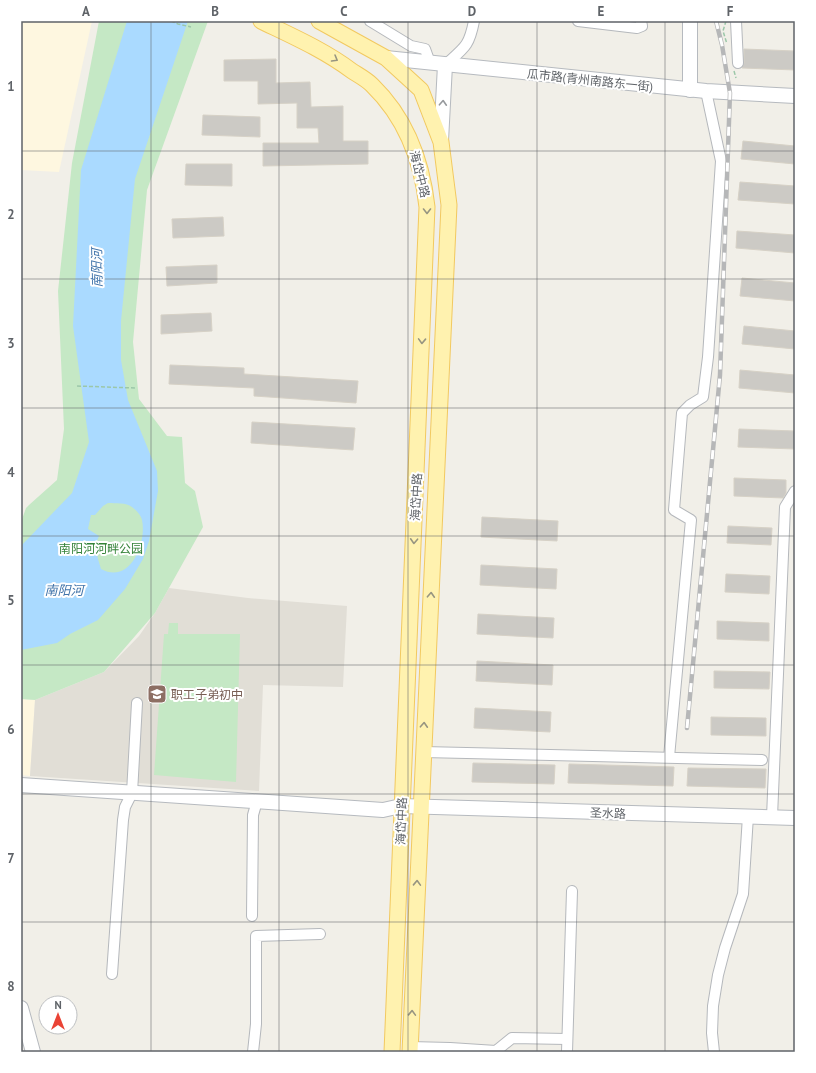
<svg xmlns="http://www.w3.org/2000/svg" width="816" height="1073" font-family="'PT Sans','Noto Sans SC',sans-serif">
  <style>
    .commercial { fill: #fef7e0 }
    .education { fill: #e1ded6 }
    .green { fill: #c5e8c5 }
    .water { fill: #aadaff; fill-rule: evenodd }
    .building { fill: #cccac5; stroke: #d6d1c6 }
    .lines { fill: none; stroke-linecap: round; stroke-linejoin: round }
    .street-casing { stroke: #b5b8bc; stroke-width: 12 }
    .secondary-casing { stroke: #b6babf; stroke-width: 16 }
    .primary-casing { stroke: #f2c960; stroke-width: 17 }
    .path { stroke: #9cc7a9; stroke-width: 1.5; stroke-dasharray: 4 2; stroke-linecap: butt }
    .street { stroke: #fff; stroke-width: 10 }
    .secondary { stroke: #fff; stroke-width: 14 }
    .primary { stroke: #fff2af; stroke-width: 15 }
    .rail-casing { stroke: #b6b7b8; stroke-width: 4.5 }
    .rail { stroke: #fff; stroke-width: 3; stroke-dasharray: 9; stroke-linecap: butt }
    .oneway { stroke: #979581 }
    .oneway2 { stroke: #979a9d }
    .grid { fill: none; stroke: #5f6368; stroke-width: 1; stroke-opacity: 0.55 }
    .labels { text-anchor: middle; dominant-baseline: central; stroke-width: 4; stroke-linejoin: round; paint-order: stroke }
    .street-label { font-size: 12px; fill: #5f6368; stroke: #fff }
    .park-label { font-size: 12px; fill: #348238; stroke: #fff }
    .education-label { font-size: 12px; fill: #785e54; stroke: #fff; text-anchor: start }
    .water-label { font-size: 13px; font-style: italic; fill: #4174aa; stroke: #fff }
    .neatline { fill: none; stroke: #5f6368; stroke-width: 1.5 }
    .grid-label { font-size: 13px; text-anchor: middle; font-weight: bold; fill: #5f6368 }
  </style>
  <rect width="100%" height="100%" fill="#f1efe8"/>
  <g class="commercial">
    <polygon points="21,21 92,21 59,172 21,170"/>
    <polygon points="21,699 35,700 30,776 21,775"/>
  </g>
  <polygon class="education" points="169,588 248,598 347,606 343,687 263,685 259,791 30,776 35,700 104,672 139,636 155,613"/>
  <g class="green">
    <polygon points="99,21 208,21 147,190 133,342 139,399 167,436 182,437 185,483 195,491 203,527 155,613 104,672 35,700 21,699 21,522 26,508 29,505 57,480 64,429 58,291 72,163"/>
    <polygon points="169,623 178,623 178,634 240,634 236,782 154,775 164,634 168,634"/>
  </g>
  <path class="water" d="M127,21H188L135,179L121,321V360L128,400L157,471L158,491L149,541L143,559L125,589L98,620L70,634L57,643L21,650V546L72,493L89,442L73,326L81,170ZM108,503C116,504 126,502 132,507C136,510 141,515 142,520C147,543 130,585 101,569C98,558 93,548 99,536L88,529L91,515H95L103,506Z"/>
  <g class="building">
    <polygon points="744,49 795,51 795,70 742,68 744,63"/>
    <polygon points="276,59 276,83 310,82 311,107 343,106 343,141 368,141 368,164 263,166 263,143 319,143 318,128 297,128 297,103 258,104 258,81 224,81 224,60"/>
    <polygon points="203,115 260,117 260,137 202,135"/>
    <polygon points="743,141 795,146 795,164 741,159"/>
    <polygon points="186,164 232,164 232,186 185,185"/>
    <polygon points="740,182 795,186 795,204 738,200"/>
    <polygon points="223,217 224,236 173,238 172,219"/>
    <polygon points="737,231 795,235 795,253 736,248"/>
    <polygon points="217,265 217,283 167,286 166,267"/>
    <polygon points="742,278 795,283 795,301 740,296"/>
    <polygon points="211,313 212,331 161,334 161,315"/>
    <polygon points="744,326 795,331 795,349 742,344"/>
    <polygon points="170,365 244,368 244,374 358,381 356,403 254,396 254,388 169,384"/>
    <polygon points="740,370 795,375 795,393 739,388"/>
    <polygon points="252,422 355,428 353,450 251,443"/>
    <polygon points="739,429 795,431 795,449 738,447"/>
    <polygon points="734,478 786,480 786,493 783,498 734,496"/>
    <polygon points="482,517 558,521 557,541 481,537"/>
    <polygon points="728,526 772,528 771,545 727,543"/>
    <polygon points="481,565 557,569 556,589 480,585"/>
    <polygon points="726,574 770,576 769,594 725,592"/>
    <polygon points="478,614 554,618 553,638 477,634"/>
    <polygon points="717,621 769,623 769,641 717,639"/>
    <polygon points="477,661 553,665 552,685 476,681"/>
    <polygon points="714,671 770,672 769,689 714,688"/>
    <polygon points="475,708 551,712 550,732 474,728"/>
    <polygon points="711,717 766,718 766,736 711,735"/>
    <polygon points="473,763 555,765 554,784 472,782"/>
    <polygon points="569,764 674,767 673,786 568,783"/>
    <polygon points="688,768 766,769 765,788 687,786"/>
  </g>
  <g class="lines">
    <defs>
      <g id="street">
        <polyline points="370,21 411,46 425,49 430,63"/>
        <polyline points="578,21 637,28 642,26 641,21"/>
        <polyline points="736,21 738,63"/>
        <path d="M445,65C464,48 469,47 474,21"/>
        <polyline points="423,752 762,760"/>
        <polyline points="669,757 691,520 674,510 682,413 690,405 703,397 708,357 721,161 706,91"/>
        <polyline points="772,817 785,507 795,491"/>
        <polyline points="252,916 253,815 257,801"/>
        <polyline points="112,974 123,820 125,807 132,793 137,703"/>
        <polyline points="410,1047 450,1048 496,1051 512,1038 567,1039"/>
        <polyline points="253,1052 256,1024 256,936 320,934"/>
        <polyline points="567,1052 572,891"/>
        <polyline points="714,1052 712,1033 713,1006 718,975 725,948 743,894 748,816"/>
      </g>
      <g id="secondary">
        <polyline points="690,21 690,90"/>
        <polyline points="386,58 706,91 795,96"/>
        <polyline points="441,141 445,65"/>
        <polyline points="21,785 383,810 401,806 795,818"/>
        <polyline points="21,1008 33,1052"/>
      </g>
      <g id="primary">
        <path d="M261,21C292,36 324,50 352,71C358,75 366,79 372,85C406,118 422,161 427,207L392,1052"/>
        <polyline points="319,21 386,58 421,90 441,142 449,205 410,1052"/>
      </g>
    </defs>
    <use href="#street" class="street-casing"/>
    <use href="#secondary" class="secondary-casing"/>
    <use href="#primary" class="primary-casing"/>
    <g class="path">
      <polyline points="171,21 178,24 191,27"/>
      <polyline points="726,21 723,31 727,44"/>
      <polyline points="734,71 736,78"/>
      <polyline points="77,386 135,388"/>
    </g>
    <use href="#street" class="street"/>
    <use href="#secondary" class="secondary"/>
    <use href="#primary" class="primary"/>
    <defs>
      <polyline id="rail" points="687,728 720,375 730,93 722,45 716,21"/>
    </defs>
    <use href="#rail" class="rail-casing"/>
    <use href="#rail" class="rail"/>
  </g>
  <defs><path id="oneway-chevron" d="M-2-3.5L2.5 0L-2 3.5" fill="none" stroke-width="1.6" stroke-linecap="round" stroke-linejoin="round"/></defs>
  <g class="oneway">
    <use href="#oneway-chevron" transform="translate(335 59) rotate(30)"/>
    <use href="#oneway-chevron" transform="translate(427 211) rotate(90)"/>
    <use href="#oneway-chevron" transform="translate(422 341) rotate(92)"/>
    <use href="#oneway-chevron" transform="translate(414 541) rotate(93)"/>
    <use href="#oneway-chevron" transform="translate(431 595) rotate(-87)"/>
    <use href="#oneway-chevron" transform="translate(424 725) rotate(-87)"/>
    <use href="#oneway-chevron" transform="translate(417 883) rotate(-88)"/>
    <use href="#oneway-chevron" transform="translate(412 1013) rotate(-88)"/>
  </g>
  <use class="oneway2" href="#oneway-chevron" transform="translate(443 103) rotate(-87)"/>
  <path class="grid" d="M151,21V1052M279,21V1052M408,21V1052M537,21V1052M665,21V1052M21,151H795M21,279H795M21,408H795M21,536H795M21,665H795M21,794H795M21,922H795"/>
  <defs>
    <symbol id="school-square" viewBox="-11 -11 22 22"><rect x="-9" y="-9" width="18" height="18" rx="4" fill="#8d6e63" stroke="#fff"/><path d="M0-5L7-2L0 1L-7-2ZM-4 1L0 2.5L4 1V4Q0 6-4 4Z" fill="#fff"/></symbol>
  </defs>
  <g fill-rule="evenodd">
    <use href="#school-square" x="146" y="683" width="22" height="22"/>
  </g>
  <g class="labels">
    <g class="street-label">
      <text transform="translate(590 80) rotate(6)">瓜市路(青州南路东一街)</text>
      <text transform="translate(420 174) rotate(76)">海岱中路</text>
      <text transform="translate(416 497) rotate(-87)">海岱中路</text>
      <text transform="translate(608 813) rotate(2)">圣水路</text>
      <text transform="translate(401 821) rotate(-88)">海岱中路</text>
    </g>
    <g class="park-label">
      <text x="101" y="548">南阳河河畔公园</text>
    </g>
    <g class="education-label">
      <text x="171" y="694">职工子弟初中</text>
    </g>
    <g class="water-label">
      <text transform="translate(97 268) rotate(-91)">南阳河</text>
      <text x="64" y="590">南阳河</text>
    </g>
  </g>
  <rect width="816" height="1073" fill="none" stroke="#ffffff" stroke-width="44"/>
  <g transform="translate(58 1015)"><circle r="19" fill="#ffffff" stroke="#bfc1c3"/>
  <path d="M0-3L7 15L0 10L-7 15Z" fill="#ea4335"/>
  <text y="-6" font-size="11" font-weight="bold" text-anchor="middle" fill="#5f6368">N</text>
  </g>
  <rect x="22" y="22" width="772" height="1029" class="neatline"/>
  <g class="grid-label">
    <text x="86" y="16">A</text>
    <text x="215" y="16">B</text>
    <text x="344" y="16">C</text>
    <text x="472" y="16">D</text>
    <text x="601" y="16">E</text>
    <text x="730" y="16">F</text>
    <text x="11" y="91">1</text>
    <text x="11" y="219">2</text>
    <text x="11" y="348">3</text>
    <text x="11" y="477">4</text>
    <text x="11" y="605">5</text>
    <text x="11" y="734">6</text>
    <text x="11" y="863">7</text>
    <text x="11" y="991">8</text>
  </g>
</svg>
